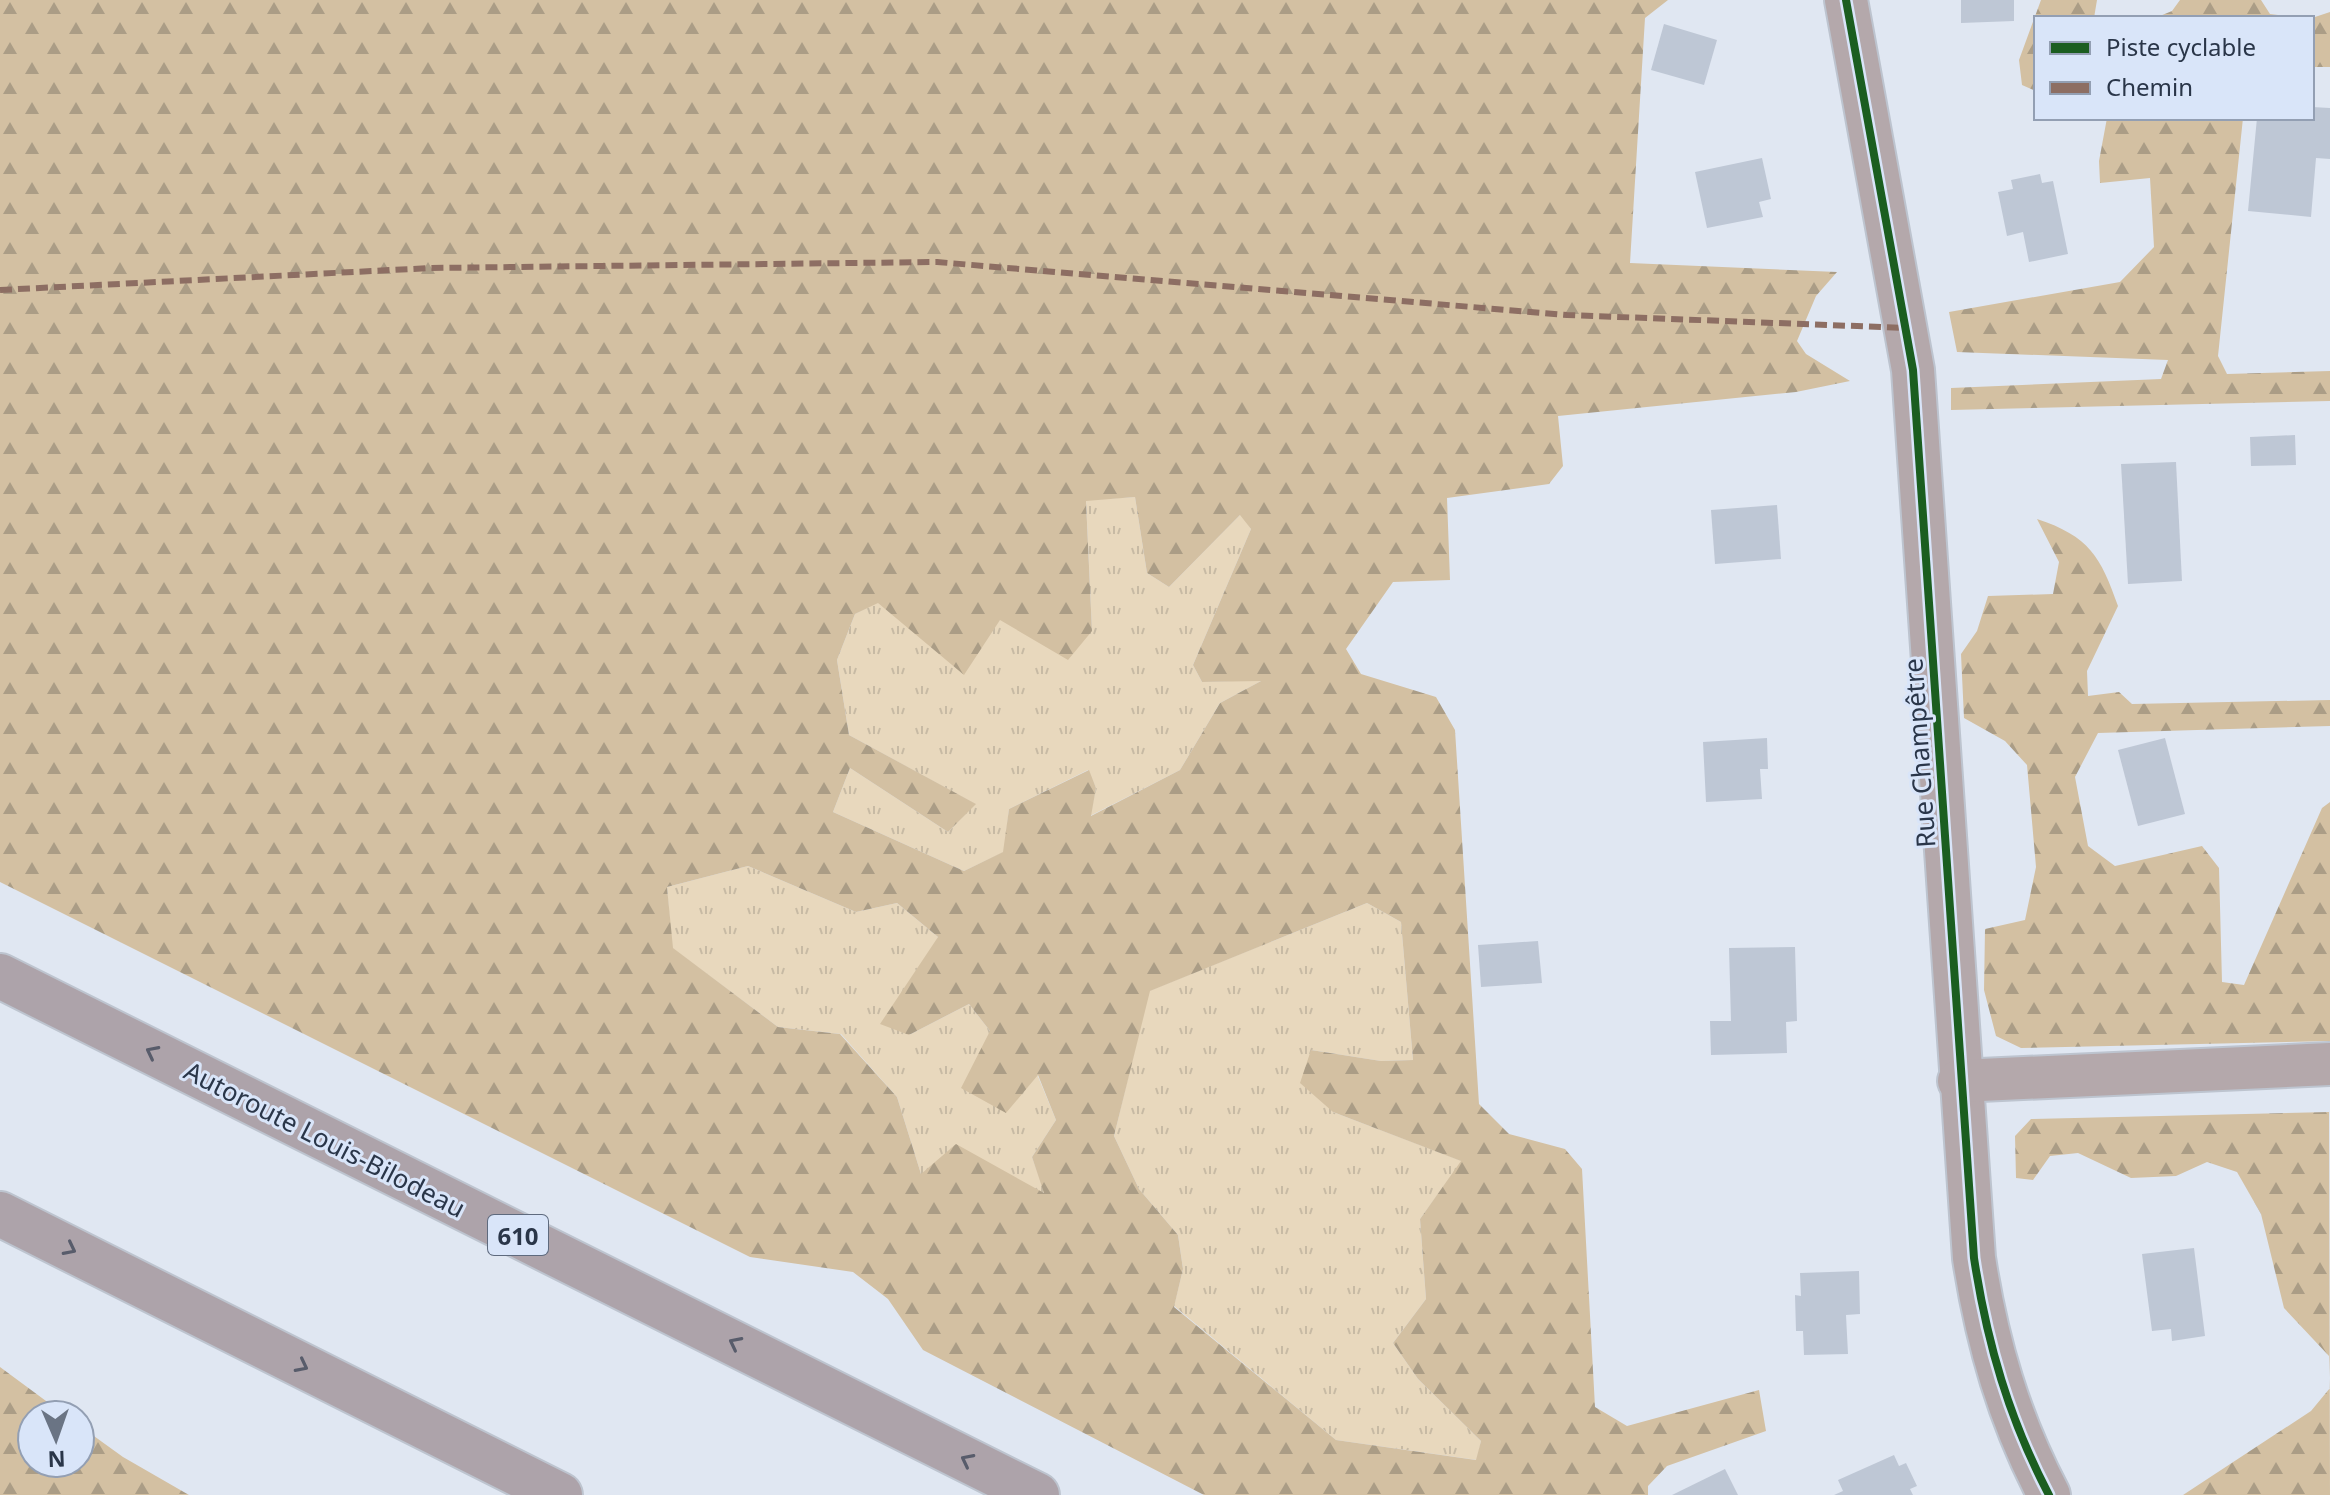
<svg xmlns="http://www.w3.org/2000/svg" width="2330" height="1495" font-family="'Noto Sans',sans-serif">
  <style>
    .grass { fill: url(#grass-tufts) }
    .forest { fill: url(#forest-firs); fill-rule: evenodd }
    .building { fill: #bec7d5 }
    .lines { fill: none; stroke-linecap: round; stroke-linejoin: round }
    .minor-casing { stroke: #bdc4cf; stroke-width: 46 }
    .motorway-casing { stroke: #bdc4cf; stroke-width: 48 }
    .minor { stroke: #b4a8ab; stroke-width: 42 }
    .motorway { stroke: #ada3aa; stroke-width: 44 }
    .quiet { stroke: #8d6e63; stroke-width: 6; stroke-dasharray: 12 6; stroke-linecap: butt }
    .cycleway-casing { stroke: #d9e5f9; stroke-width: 13 }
    .cycleway { stroke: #1b5e20; stroke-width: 8 }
    .oneway { stroke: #585c6b }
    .labels { text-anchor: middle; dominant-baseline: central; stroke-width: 6; stroke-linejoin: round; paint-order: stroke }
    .shield { fill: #d9e5f9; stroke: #5e6a7e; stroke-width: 2 }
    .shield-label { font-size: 24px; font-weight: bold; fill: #2a3649 }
    .street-label { font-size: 26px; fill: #2a3649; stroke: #d9e5f9 }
  </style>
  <defs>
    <pattern id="grass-tufts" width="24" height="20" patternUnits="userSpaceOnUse" patternTransform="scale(2)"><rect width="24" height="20" fill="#e8d8bd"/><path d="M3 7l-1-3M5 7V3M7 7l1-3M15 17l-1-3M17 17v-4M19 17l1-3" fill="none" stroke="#c7baa4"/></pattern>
    <pattern id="forest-firs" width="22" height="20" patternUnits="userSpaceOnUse" patternTransform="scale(2)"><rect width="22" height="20" fill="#d3c0a2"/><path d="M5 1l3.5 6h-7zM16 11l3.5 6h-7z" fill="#ab9d86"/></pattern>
  </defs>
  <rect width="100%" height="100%" fill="#e0e7f2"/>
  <g class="grass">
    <polygon points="1135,497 1147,573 1169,587 1241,514 1251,529 1193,665 1202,682 1263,680 1220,703 1180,770 1090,816 1096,788 1088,770 1009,809 1004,852 964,871 833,812 850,768 948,832 975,804 849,735 837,660 855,614 878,602 964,674 1000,619 1092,631 1086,500"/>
    <polygon points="748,866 856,912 897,903 938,937 909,1035 969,1004 990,1031 1037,1074 1056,1120 1032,1157 1045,1193 921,1174 897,1097 841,1034 778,1027 672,948 667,887"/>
    <polygon points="1367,903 1401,922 1413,1060 1381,1061 1311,1050 1333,1112 1462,1161 1420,1219 1426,1299 1393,1343 1418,1379 1481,1441 1477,1460 1336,1440 1174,1306 1183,1269 1178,1235 1139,1189 1114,1136 1149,991"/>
  </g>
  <g class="forest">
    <path d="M0,0H1668L1645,18L1630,263L1837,272L1816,296L1797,341L1806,354L1850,381L1796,392L1558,416L1563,466L1549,484L1447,498L1450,580L1393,582L1346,649L1361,674L1436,697L1455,730L1479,1104L1509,1134L1565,1149L1582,1169L1595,1407L1627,1426L1759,1390L1766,1431L1667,1466L1648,1486V1495H1204L923,1350L888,1299L853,1272L750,1257L0,882ZM1135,497L1147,573L1169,587L1240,515L1251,529L1193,665L1202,682L1261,681L1220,703L1180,770L1091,816L1096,788L1089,770L1009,809L1003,852L964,871L833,812L850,768L948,832L976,804L849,735L837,660L855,614L878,603L964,675L1000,620L1068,660L1092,631L1086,501ZM748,866L856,912L897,903L938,937L880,1024L909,1035L969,1004L990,1031L961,1088L1006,1113L1038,1075L1056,1120L1032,1157L1044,1193L956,1144L921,1174L897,1097L840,1034L778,1027L673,948L667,887ZM1367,903L1401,922L1413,1060L1381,1061L1311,1050L1300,1083L1333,1112L1461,1161L1420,1219L1426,1299L1393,1343L1418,1379L1481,1441L1476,1460L1336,1440L1174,1307L1183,1269L1178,1235L1139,1189L1114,1136L1150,991Z"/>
    <polygon points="2041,0 2097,0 2094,18 2036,18 2036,91 2022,85 2019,60"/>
    <polygon points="2180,0 2261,0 2270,14 2301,18 2155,18 2172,11"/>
    <polygon points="2330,12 2330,67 2312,67 2312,18"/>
    <polygon points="2107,118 2243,118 2218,356 2227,374 2330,371 2330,401 1951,410 1951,388 2161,379 2168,360 1957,352 1949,312 2120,282 2154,247 2150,178 2100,183 2099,161"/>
    <path d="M2037,519C2089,536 2101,557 2118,606L2087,671L2088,696L2119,692L2132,704L2330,700V726L2098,733L2075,777L2088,846L2115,866L2202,846L2219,868L2222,982L2244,985L2322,808L2330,802V1041L2021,1048L1996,1036L1984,990L1985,929L2025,920L2036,867L2027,765L2005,741L1964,718L1961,654L1977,631L1988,596L2053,594L2059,562Z"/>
    <polygon points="2329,1112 2330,1495 2183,1495 2311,1411 2330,1388 2329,1356 2284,1308 2261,1214 2237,1172 2207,1162 2176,1176 2131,1178 2078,1153 2050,1156 2033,1180 2016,1178 2015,1136 2031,1119"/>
    <polygon points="0,1367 65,1415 32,1415 32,1463 80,1463 80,1426 123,1457 189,1495 0,1495"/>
  </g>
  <g class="building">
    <polygon points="1961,0 2014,0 2014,21 1961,23"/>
    <polygon points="1664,24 1717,40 1704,85 1651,70"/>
    <polygon points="2312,107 2330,108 2330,159 2316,158 2311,217 2248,211 2257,118 2312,118"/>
    <polygon points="1762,158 1771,199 1759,202 1763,217 1707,228 1695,172"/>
    <polygon points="2040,174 2042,183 2053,181 2068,254 2029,262 2023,232 2007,236 1998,192 2013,189 2011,180"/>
    <polygon points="2295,435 2296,465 2251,466 2250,437"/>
    <polygon points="2176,462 2182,581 2128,584 2121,464"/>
    <polygon points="1777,505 1781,559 1715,564 1711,510"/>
    <polygon points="1767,738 1768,769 1760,769 1762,799 1706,802 1703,742"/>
    <polygon points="2165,738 2185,814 2138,826 2118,750"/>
    <polygon points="1538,941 1542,983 1481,987 1478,945"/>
    <polygon points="1795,947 1797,1021 1786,1022 1787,1053 1711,1055 1710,1021 1731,1021 1729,948"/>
    <polygon points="2194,1248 2205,1336 2172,1341 2171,1329 2152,1331 2142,1254"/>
    <polygon points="1859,1271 1860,1314 1846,1315 1848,1354 1804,1355 1803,1331 1796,1331 1795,1295 1801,1296 1800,1273"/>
    <polygon points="1894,1455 1899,1466 1906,1463 1917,1486 1910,1489 1913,1495 1834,1495 1843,1491 1838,1480"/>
    <polygon points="1725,1469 1738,1495 1672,1495"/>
  </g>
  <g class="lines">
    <defs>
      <g id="minor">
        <path d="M1846,0L1913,370L1974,1258C1987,1343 2009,1419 2049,1495"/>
        <polyline points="1959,1081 2330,1064"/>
      </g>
      <g id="motorway">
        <polyline points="0,976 1037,1495"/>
        <polyline points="0,1214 560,1495"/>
      </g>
    </defs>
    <use href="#minor" class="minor-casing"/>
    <use href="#motorway" class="motorway-casing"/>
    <use href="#minor" class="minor"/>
    <use href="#motorway" class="motorway"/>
    <polyline class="quiet" points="0,290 431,268 937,262 1567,315 1907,328"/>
    <defs>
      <path id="cycleway" d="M1846,0L1913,370L1974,1258C1987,1343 2009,1419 2049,1495"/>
    </defs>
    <use href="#cycleway" class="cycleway-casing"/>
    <use href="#cycleway" class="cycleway"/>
  </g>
  <defs><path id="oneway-chevron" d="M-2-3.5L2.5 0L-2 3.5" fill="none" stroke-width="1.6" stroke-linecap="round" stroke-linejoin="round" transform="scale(2)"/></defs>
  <g class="oneway">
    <use href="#oneway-chevron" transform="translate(152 1052) rotate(-153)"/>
    <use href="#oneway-chevron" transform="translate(70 1249) rotate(27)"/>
    <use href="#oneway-chevron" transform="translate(735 1343) rotate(-153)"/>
    <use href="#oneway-chevron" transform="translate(302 1366) rotate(27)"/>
    <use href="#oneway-chevron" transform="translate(967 1460) rotate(-153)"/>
  </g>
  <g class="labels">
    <rect class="shield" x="488" y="1215" width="60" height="40" rx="6"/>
    <g class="shield-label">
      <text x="518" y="1235">610</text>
    </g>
    <g class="street-label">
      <text transform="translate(1919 753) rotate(-94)">Rue Champêtre</text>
      <text transform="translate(325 1139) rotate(27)">Autoroute Louis-Bilodeau</text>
    </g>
  </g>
  <rect x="2034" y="16" width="280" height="104" fill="#d9e5f9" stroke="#939fb3" stroke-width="2"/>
  <rect x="2050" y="42" width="40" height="12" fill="#1b5e20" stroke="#939fb3" stroke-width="2"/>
  <text x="2106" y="56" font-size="24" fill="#2a3649">Piste cyclable</text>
  <rect x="2050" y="82" width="40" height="12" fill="#8d6e63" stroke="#939fb3" stroke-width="2"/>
  <text x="2106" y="96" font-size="24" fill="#2a3649">Chemin</text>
  <g transform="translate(56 1439) rotate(178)"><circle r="38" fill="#d9e5f9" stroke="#939fb3" stroke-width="2"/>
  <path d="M0-6L14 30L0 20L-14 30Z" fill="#6a7484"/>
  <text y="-12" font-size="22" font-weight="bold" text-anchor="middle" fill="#2a3649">N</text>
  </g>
</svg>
